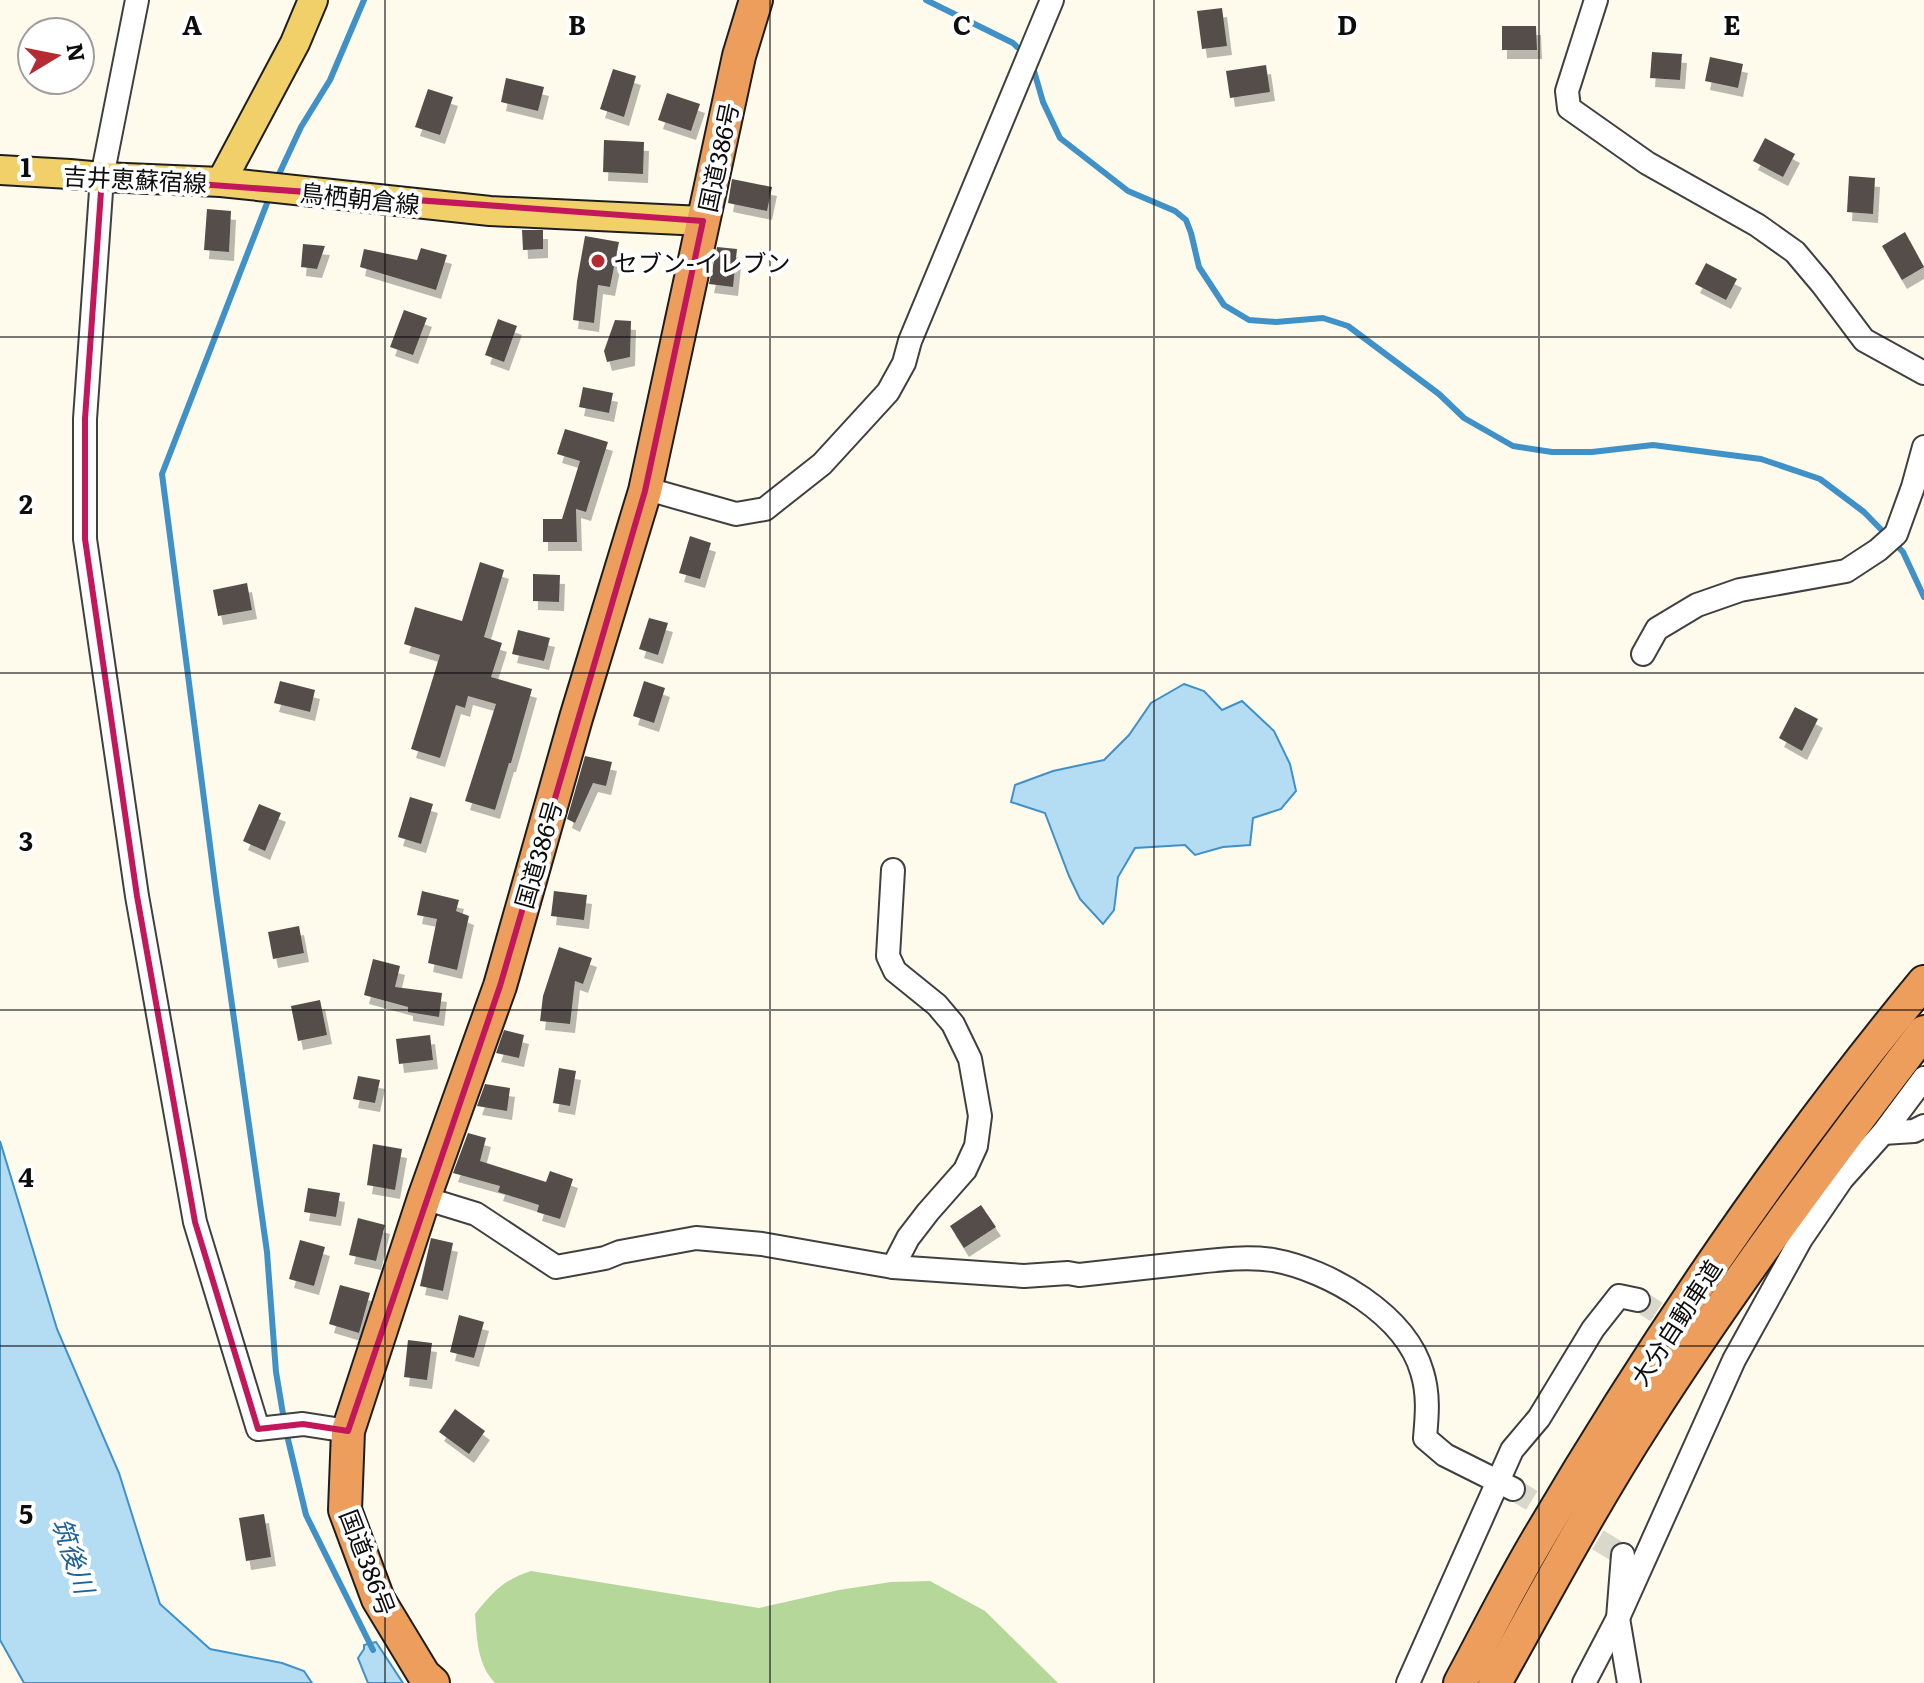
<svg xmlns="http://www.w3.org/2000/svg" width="1924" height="1683" font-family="Literata,'Noto Sans JP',serif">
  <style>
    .forest { fill: #b5d799 }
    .water { fill: #b4dcf3; stroke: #3f91c7; stroke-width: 2 }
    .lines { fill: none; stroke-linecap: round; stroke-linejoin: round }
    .stream { stroke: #3f91c7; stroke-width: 6 }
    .building { fill: #554e4a; filter: url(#shadow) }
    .minor-tunnel { stroke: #dad7cb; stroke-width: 22; stroke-dasharray: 22 11; stroke-linecap: butt }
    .minor-casing { stroke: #404040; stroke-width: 26 }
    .major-casing { stroke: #1e1e1e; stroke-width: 32 }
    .highway-casing { stroke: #1e1e1e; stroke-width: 36 }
    .minor { stroke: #fff; stroke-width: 22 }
    .major { stroke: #f2d069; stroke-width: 28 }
    .highway { stroke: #ee9e5c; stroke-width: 32 }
    .marked { fill: none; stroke: #c2185b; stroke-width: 6; stroke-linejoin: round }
    .grid { fill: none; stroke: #0d0d0d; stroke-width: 2; stroke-opacity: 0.55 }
    .poi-dot { fill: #b62b32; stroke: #fff; stroke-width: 3 }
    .labels { text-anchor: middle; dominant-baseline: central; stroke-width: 8; stroke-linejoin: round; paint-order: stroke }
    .street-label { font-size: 24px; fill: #0d0d0d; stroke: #fff }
    .poi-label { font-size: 24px; fill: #0d0d0d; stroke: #fff; text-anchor: start }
    .water-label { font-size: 26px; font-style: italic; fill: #1c6399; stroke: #fff }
    .grid-label { font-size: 26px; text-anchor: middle; font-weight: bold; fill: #0d0d0d; stroke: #fff; stroke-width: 8; stroke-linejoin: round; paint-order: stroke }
  </style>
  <defs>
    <filter id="shadow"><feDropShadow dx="5" dy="9" stdDeviation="0" flood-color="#0004"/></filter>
  </defs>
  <rect width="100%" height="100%" fill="#fefbed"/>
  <path class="forest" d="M531,1571L759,1608L839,1590L891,1582L930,1581L985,1611L1058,1683H495C477,1664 477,1638 475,1614C493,1592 503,1580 531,1571Z"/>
  <g class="water">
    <polygon points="1184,684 1204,691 1222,710 1242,701 1274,731 1290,764 1296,791 1281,809 1253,818 1250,845 1223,847 1195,855 1185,845 1135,848 1118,877 1114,910 1103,924 1080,899 1069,876 1045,813 1011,802 1015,785 1053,771 1104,760 1129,735 1151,703"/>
    <polygon points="0,1141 57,1329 119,1473 160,1604 210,1649 282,1663 304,1671 312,1683 24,1683 0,1640"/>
    <polygon points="376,1642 403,1683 368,1683 358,1658 364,1649 364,1645"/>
  </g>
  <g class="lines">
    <g class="stream">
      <polyline points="926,0 1013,43 1017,47"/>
      <polyline points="1032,64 1043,102 1060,138 1128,191 1175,211 1186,220 1191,233 1199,267 1224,305 1249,320 1276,322 1323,318 1348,326 1439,394 1464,418 1513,446 1552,452 1592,452 1653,445 1761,459 1820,479 1864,512 1903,552 1924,597"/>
      <polyline points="280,172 301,127 330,80 364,0"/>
      <polyline points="269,198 162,474 216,892 267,1252 276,1372 284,1420"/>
      <polyline points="286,1431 306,1515 373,1650"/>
    </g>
  </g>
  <g class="building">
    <polygon points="1222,8 1227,46 1202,49 1197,11"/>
    <polygon points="1502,26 1536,26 1537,50 1502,50"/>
    <polygon points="1652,52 1682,54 1680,80 1650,78"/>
    <polygon points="1710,57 1743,64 1738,88 1705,81"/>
    <polygon points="1266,65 1270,92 1230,98 1226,71"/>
    <polygon points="613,69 636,76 624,117 600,109"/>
    <polygon points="506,78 544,87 538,111 501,102"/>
    <polygon points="428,89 453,97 440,135 415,127"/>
    <polygon points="667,93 700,104 691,131 658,120"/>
    <polygon points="1765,138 1795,154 1783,177 1753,161"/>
    <polygon points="604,140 644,142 643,174 603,172"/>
    <polygon points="1849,176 1875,178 1873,214 1847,212"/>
    <polygon points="732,179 772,187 767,211 728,203"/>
    <polygon points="207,209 231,211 229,252 204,250"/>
    <polygon points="522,230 543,230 543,249 523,250"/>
    <polygon points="1905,232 1924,267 1902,280 1882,246"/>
    <polygon points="585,236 619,242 610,287 598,285 594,323 573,320 577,281"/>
    <polygon points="303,244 325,246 317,269 301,267"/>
    <polygon points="717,247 737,249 733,287 709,284"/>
    <polygon points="421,248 447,255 436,290 360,267 364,249 417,260"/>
    <polygon points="1706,263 1737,279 1726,300 1695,284"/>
    <polygon points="404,310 427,318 413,355 390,347"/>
    <polygon points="498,319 517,326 504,362 485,355"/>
    <polygon points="615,320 631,321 630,357 607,362 604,351"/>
    <polygon points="583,387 613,393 609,413 579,407"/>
    <polygon points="565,429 608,442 586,512 576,509 577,542 543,542 543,519 562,519 580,461 557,454"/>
    <polygon points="690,536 711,543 700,579 679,573"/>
    <polygon points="480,562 504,570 484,637 502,643 491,677 532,689 511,763 509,763 495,810 465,801 496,704 468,696 465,708 456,705 440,758 411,749 440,655 404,644 415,607 462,621"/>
    <polygon points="533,574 560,575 559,602 533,601"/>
    <polygon points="247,583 252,610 218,616 213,590"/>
    <polygon points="649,618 668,623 658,655 639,649"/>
    <polygon points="518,630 550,638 544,661 512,654"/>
    <polygon points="280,681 315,690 310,712 274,703"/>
    <polygon points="644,681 665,688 654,723 633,716"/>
    <polygon points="1795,707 1818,719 1802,751 1779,738"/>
    <polygon points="585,756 612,762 606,786 593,783 575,823 567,819"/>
    <polygon points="410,797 433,804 421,844 398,837"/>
    <polygon points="259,804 281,813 265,851 243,841"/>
    <polygon points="422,891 459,900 456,911 469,916 457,970 428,963 437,919 417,915"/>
    <polygon points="554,891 587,895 584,920 551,916"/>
    <polygon points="299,926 304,953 273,959 268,932"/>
    <polygon points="559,947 592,958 583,984 575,981 570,1024 540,1021 543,996"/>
    <polygon points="373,959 400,966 395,987 442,993 439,1017 408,1012 408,1007 364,995"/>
    <polygon points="320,1000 327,1035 298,1041 291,1006"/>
    <polygon points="504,1030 524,1035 519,1058 496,1053"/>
    <polygon points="430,1035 433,1060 399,1064 396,1039"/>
    <polygon points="559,1068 576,1071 570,1106 553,1103"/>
    <polygon points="358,1076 380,1080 375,1103 353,1099"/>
    <polygon points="485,1084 510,1088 507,1111 477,1106"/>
    <polygon points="468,1133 486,1138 480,1161 546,1182 550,1171 573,1179 560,1219 537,1212 539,1205 498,1192 500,1186 453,1173"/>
    <polygon points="373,1144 402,1149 395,1190 367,1185"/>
    <polygon points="308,1188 340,1193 336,1217 304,1212"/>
    <polygon points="981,1205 996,1227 964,1248 950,1226"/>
    <polygon points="358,1218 385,1225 376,1261 349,1255"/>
    <polygon points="431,1238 453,1243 443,1291 420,1286"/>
    <polygon points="300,1240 325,1247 314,1286 289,1279"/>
    <polygon points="340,1285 370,1293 359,1333 329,1324"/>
    <polygon points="459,1315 484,1322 474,1358 450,1352"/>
    <polygon points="408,1340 432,1343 427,1380 404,1377"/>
    <polygon points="455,1409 485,1431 469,1454 439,1432"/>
    <polygon points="264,1514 271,1557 246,1561 239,1518"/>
  </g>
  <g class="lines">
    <g class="minor-tunnel">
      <polyline points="1638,1300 1684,1330"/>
      <polyline points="1513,1489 1623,1555"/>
    </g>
    <defs>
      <g id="minor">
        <polyline points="137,0 102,177 85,419 85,539 137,896 195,1222 258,1429 303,1424 348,1431"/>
        <polyline points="1596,0 1567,91 1569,108 1647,163 1757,225 1795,252 1822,284 1864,340 1924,373"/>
        <polyline points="645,491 658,492 736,514 765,509 822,464 888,392 904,363 910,341 1052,0"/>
        <polyline points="1643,654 1657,629 1697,605 1740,590 1846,571 1878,550 1896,534 1913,487 1924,447"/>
        <polyline points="893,870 888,956 895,971 937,1005 953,1024 970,1059 980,1116 976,1146 965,1170 928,1212 908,1238 893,1267"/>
        <polyline points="1883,1133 1914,1131 1924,1126"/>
        <path d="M424,1198L476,1214L556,1267L605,1258L620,1252L696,1238L762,1244L893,1267L1024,1276L1068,1273L1079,1275C1115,1271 1151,1267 1188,1263C1216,1260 1245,1256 1273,1260C1329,1270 1406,1315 1422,1372C1429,1394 1427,1416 1425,1438L1445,1455L1513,1489"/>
        <polyline points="1623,1555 1618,1618 1629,1683"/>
        <polyline points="1408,1683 1512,1450 1539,1418 1593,1329 1619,1296 1638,1300"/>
        <polyline points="1584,1683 1618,1618 1734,1360 1801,1239 1842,1179 1883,1133 1924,1078"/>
      </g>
      <g id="major">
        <polyline points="0,170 70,174 102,177 221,182 490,211 703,221"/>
        <polyline points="221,182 295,43 313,0"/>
      </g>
      <g id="highway">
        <polyline points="433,1683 424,1675 378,1599 345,1510 348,1431 424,1198 500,986 576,718 645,491 739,56 756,0"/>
        <path d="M1460,1683C1486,1635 1510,1586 1538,1539C1652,1345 1780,1156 1924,982"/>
        <path d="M1495,1683C1544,1595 1592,1505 1646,1421C1732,1286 1828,1158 1924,1032"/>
      </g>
    </defs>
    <use href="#minor" class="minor-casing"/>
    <use href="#major" class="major-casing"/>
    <use href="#highway" class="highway-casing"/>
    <use href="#minor" class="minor"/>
    <use href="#major" class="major"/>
    <use href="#highway" class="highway"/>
  </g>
  <path class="marked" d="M102,177L703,221L645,491L500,986L348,1431L303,1424L258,1429L195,1222L137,896L85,539V419Z"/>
  <path class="grid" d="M385,0V1683M770,0V1683M1154,0V1683M1539,0V1683M0,337H1924M0,673H1924M0,1010H1924M0,1346H1924"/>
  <circle class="poi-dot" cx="598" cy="261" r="8"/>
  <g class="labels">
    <g class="street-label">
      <text transform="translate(717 157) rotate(-78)">国道386号</text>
      <text transform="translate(135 178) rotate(3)">吉井恵蘇宿線</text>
      <text transform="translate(360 197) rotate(6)">鳥栖朝倉線</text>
      <text transform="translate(537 854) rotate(-74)">国道386号</text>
      <text transform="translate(1675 1322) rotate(-57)">大分自動車道</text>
      <text transform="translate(369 1562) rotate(69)">国道386号</text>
    </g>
    <g class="poi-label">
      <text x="614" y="261">セブン-イレブン</text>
    </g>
    <g class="water-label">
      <text transform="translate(75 1555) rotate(71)">筑後川</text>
    </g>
  </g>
  <g class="grid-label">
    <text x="192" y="35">A</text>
    <text x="577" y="35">B</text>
    <text x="962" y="35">C</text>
    <text x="1347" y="35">D</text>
    <text x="1732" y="35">E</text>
    <text x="26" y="177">1</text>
    <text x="26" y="514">2</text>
    <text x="26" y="851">3</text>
    <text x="26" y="1187">4</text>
    <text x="26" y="1524">5</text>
  </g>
  <g transform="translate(56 56) rotate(80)"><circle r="38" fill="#ffffff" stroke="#9e9e9e" stroke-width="2"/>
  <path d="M0-6L14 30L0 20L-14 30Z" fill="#b62b32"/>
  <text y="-12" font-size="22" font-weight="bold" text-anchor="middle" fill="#0d0d0d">N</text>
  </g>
</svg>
